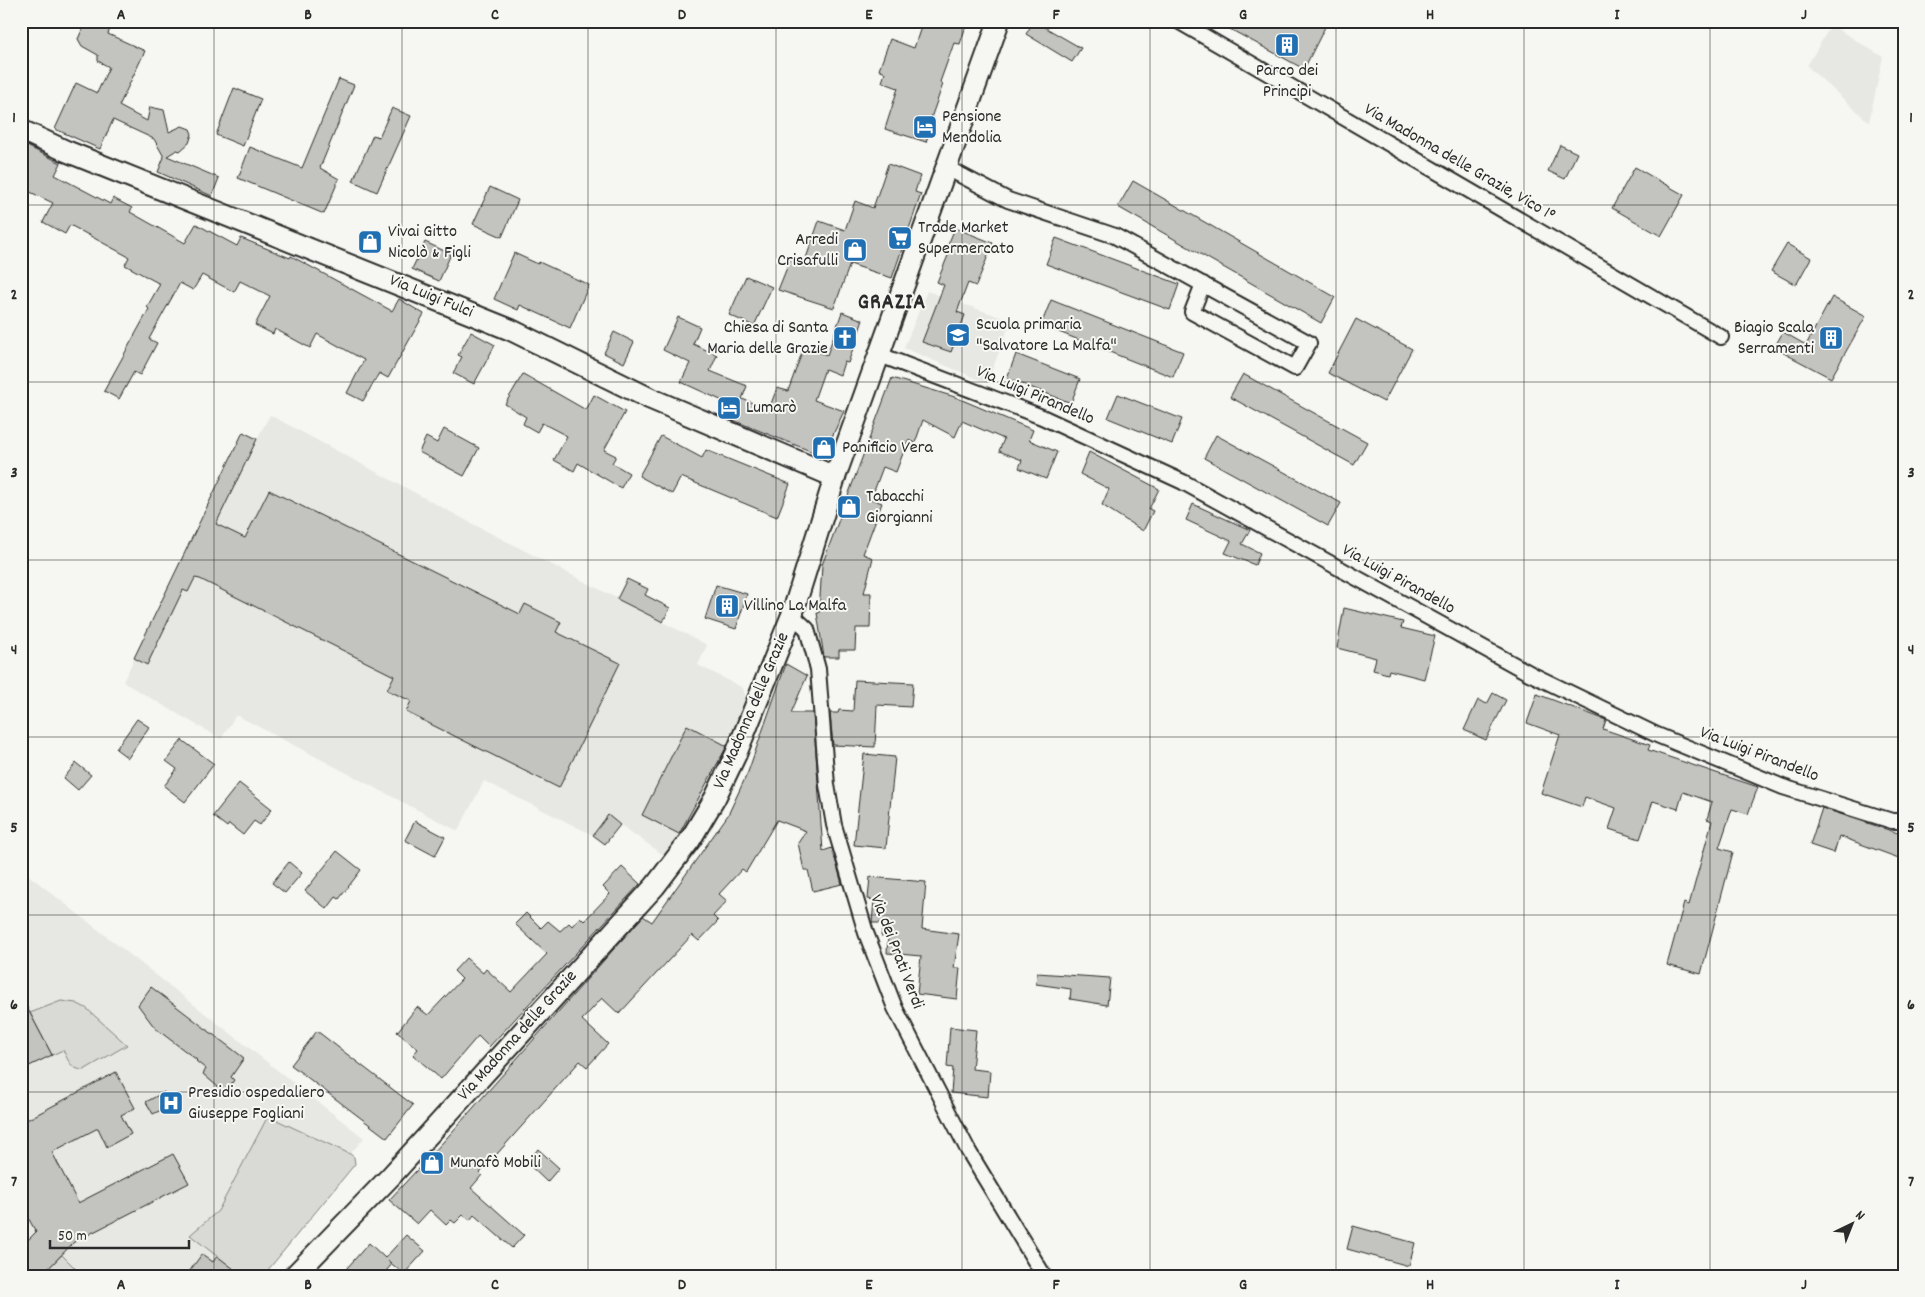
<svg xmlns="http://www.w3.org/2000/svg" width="1925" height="1297" font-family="Dekko,sans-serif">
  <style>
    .built { fill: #e7e7e3 }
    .green { fill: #d9d9d5; stroke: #828280 }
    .building { fill: #c3c3c0; stroke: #2b2b2b }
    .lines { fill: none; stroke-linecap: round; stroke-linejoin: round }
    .street-casing { stroke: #2b2b2b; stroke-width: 18 }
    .secondary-casing { stroke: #2b2b2b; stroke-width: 24 }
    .street { stroke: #f6f6f2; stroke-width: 14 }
    .secondary { stroke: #f6f6f2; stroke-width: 20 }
    .grid { fill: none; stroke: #2b2b2b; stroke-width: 1; stroke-opacity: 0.55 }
    .labels { text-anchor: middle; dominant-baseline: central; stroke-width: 4; stroke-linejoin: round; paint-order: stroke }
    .poi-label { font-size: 18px; fill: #2b2b2b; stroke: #f6f6f2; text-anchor: start }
    .street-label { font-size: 18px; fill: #2b2b2b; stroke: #f6f6f2 }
    .district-label { font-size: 22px; font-weight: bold; letter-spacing: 1px; fill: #2b2b2b; stroke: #f6f6f2 }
    .neatline { fill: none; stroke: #2b2b2b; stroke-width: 2 }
    .grid-label { font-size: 16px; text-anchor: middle; font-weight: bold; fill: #2b2b2b }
  </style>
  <rect width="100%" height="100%" fill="#f6f6f2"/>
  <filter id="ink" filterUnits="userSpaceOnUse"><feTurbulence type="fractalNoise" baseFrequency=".02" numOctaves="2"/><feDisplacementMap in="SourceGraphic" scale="10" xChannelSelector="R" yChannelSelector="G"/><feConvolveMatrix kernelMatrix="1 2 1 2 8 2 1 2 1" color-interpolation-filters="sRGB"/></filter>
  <g filter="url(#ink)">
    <g class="built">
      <polygon points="1831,25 1883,57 1869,122 1807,66"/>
      <polygon points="927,291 1011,321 987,383 904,348"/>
      <polygon points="270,415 471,523 707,645 698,665 743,688 746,698 727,746 681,835 665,856 608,816 593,835 484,781 458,831 236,715 221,739 123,682 243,432 257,439"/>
      <polygon points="27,874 364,1138 350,1154 354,1157 355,1164 263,1276 21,1276 21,882"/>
    </g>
    <g class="green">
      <path d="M61,1001L76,1003L86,1008L127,1045L84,1070C71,1070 68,1060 63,1050L52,1055L30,1013Z"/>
      <polygon points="268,1116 350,1154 354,1157 355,1164 263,1276 227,1276 232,1268 190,1235 218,1211"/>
      <polygon points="62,1255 83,1276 41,1276"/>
    </g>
    <g class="building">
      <polygon points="86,21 101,21 111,26 108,34 145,51 119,106 147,121 150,107 164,110 169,132 182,126 190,129 192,134 189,143 180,151 177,150 167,156 219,178 212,196 158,172 164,157 154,139 113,120 100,149 55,129 76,83 97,93 109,67 98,61 98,55 82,46 78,39"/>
      <polygon points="923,21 964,21 962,25 966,26 960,44 954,43 940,82 943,84 931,118 934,118 926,142 885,129 898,88 882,82 885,73 879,70 890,39 914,48"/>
      <polygon points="1034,21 1081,48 1072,62 1026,34"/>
      <polygon points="1215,21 1328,21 1304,69"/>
      <polygon points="339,79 354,85 320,168 339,179 324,214 238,178 250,147 302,168"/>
      <polygon points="234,88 261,99 243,146 216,135"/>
      <polygon points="392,108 411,116 377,192 353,181 373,135 379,137"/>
      <polygon points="21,143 61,163 55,175 110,204 113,198 132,208 130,212 185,243 196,224 237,246 241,238 290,258 291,256 392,311 399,299 424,314 388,378 379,373 363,401 347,393 364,360 317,334 310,348 275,329 273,334 255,325 270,296 240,281 234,292 202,275 193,290 180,283 149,339 157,343 140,375 134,372 119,399 104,391 149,309 147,307 160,284 125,265 129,257 70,225 65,234 43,222 53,203 24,189 30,176 21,172"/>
      <polygon points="1560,145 1577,153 1565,179 1548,171"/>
      <polygon points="888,164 920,176 915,192 921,194 892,278 850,264 834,308 778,290 790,260 804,264 819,221 845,230 855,201 873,208"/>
      <polygon points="1635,167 1684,195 1661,236 1612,208"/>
      <polygon points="1133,181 1335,297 1321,323 1118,207"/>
      <polygon points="490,187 518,200 502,237 473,224"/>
      <polygon points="955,228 993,243 976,286 968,283 957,312 965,315 951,352 922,342 944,285 937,282 949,253 945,252"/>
      <polygon points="1056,238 1179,284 1170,310 1046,264"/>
      <polygon points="425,242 451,254 439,281 412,269"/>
      <polygon points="1787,244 1811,258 1796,285 1771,271"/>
      <polygon points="514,253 538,264 539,262 589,285 570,328 520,305 518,310 494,299"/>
      <polygon points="746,276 772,287 754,326 729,315"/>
      <polygon points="1832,297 1866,316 1831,378 1774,348 1783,332 1806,345"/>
      <polygon points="1051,300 1183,352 1173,377 1041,325"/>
      <polygon points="842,312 863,320 848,363 844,362 840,375 825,369 814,400 844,411 823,456 730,419 732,415 721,411 725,402 681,382 690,363 663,350 678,317 700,327 693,344 717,355 710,371 747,386 742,399 769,409 777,388 788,391 804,347 827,355"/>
      <polygon points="1356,319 1412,349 1384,402 1328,373"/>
      <polygon points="471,332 495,345 474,384 453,373 462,357 458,355"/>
      <polygon points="614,332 634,342 624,363 604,353"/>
      <polygon points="1016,354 1080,379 1071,403 1007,378"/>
      <polygon points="523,374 586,410 594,395 625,412 604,450 616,456 612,463 629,473 621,488 578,463 574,471 554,460 567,436 542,423 537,432 523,424 526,417 505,404"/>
      <polygon points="1243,374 1367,442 1354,465 1230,397"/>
      <polygon points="892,378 955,397 1033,430 1029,440 1057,452 1046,479 1019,468 1022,460 999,451 1004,439 962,421 955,437 923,420 915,443 908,440 896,472 883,467 871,499 882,503 863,554 873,558 864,593 871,593 870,628 856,628 855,650 839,650 839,657 824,657 817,613 819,613 822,565"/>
      <polygon points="1118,394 1182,419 1172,444 1108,418"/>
      <polygon points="444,429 479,448 464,476 419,452 426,437 437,443"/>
      <polygon points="243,432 257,439 216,524 245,538 269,490 520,614 525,604 561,622 556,632 620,663 559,788 406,712 411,701 387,690 394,676 200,579 195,578 188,592 183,590 147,665 134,658"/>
      <polygon points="1216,435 1341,503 1328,526 1204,458"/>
      <polygon points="661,436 702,458 706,450 790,484 777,517 681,477 672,494 639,476"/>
      <polygon points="1089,452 1159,489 1149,509 1153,511 1143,531 1102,505 1109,489 1080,474"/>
      <polygon points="1193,504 1250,530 1242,544 1260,553 1255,565 1225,553 1231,541 1186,520"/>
      <polygon points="627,579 648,589 645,595 670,608 663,622 617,599"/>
      <polygon points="716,585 747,594 736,629 705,619"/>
      <polygon points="1344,608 1403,622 1401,628 1435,636 1424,679 1389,670 1388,674 1373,670 1376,658 1337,648"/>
      <polygon points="786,664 807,676 791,713 813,713 823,851 832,848 842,884 813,891 808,870 804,870 798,843 806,831 777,820 746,872 742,869 719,894 727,901 713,916 718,921 699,941 692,935 619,1014 602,998 582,1020 608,1044 587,1067 580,1061 480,1173 482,1175 471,1188 524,1235 512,1248 474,1215 470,1220 463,1215 455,1223 451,1220 446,1225 430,1210 417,1224 389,1200 444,1141 643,916 652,922 728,815 748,772"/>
      <polygon points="855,680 913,683 911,707 877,705 875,747 833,745 830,713 838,713 839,710 853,711"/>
      <polygon points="1493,693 1506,700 1486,740 1464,730 1478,700 1487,704"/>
      <polygon points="1537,694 1606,720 1603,729 1650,745 1648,750 1758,787 1748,814 1732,809 1719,848 1733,852 1701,974 1667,965 1684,903 1689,905 1712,821 1707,819 1712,802 1683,792 1678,809 1653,801 1640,839 1609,829 1616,808 1585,797 1582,807 1541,793 1560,735 1527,723"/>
      <polygon points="137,719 149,727 128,758 116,749"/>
      <polygon points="687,725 727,746 679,834 642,815"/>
      <polygon points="182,740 214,764 185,802 164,786 177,769 166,761"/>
      <polygon points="864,754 895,757 886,848 854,845"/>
      <polygon points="76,763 91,775 78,790 64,778"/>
      <polygon points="239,783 272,809 260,825 254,821 243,835 229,824 227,827 213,816"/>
      <polygon points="1822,808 1904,835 1904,860 1839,836 1834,853 1810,845"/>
      <polygon points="608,815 620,825 605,844 593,835"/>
      <polygon points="415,821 445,837 435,856 405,840"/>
      <polygon points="337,851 361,870 339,899 336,897 327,909 305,891"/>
      <polygon points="289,862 302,873 285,893 272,883"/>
      <polygon points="622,867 640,884 489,1047 478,1036 441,1079 413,1055 418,1049 397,1032 417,1007 428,1015 462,979 454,971 466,958 483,973 486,969 511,992 547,954 515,924 526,913 541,928 548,921 560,931 569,923 572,926 580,917 584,921 610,894 603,887"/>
      <polygon points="870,877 926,882 922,929 959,934 954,968 960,968 957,999 917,994 921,956 887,953 888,937 881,936 883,923 872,923 874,900 868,899"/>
      <polygon points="1037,973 1110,978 1107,1005 1070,999 1071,989 1036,984"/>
      <polygon points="151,987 244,1058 231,1077 234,1080 225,1093 203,1074 206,1069 196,1061 197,1060 155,1028 138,1005"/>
      <polygon points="21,996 52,1055 21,1070"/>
      <polygon points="950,1027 976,1030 972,1069 990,1071 988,1097 951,1093 953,1068 947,1067"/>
      <polygon points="317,1031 413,1105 387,1138 291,1065"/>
      <polygon points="116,1072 135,1108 121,1115 131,1134 107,1147 98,1128 52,1152 78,1203 173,1154 189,1183 74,1242 41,1276 21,1276 21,1247 36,1232 21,1205 21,1197 26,1195 21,1185 21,1123"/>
      <polygon points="164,1092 171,1105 153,1114 146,1102"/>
      <polygon points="538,1149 559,1168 547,1182 527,1163"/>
      <polygon points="1353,1226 1415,1243 1409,1266 1347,1249"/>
      <polygon points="406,1235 425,1251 404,1274 388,1261 392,1264 382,1276 340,1276 369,1243 385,1258"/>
      <polygon points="202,1254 213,1262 217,1256 243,1276 186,1276"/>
    </g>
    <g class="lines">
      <defs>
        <g id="street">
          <polyline points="1178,21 1721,337"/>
          <polyline points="947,168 1008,200 1115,236 1309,343 1295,368 1192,312 1203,284"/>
          <polyline points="880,355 1042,417 1183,482 1531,674 1657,735 1783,787 1892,821 1904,821"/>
          <polyline points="792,615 807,629 818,669 827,785 834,825 866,933 895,1008 969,1152 1044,1276"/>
        </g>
        <g id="secondary">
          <polyline points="21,130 66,151 511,330 649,398 835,477"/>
          <polyline points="294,1276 391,1176 655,886 690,840 715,798 736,754 792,615 835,477 999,21"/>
        </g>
      </defs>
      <use href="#street" class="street-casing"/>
      <use href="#secondary" class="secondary-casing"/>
      <use href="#street" class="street"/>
      <use href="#secondary" class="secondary"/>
    </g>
  </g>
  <path class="grid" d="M214,21V1276M402,21V1276M588,21V1276M776,21V1276M962,21V1276M1150,21V1276M1336,21V1276M1524,21V1276M1710,21V1276M21,205H1904M21,382H1904M21,560H1904M21,737H1904M21,915H1904M21,1092H1904"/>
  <defs>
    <symbol id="building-square" viewBox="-11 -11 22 22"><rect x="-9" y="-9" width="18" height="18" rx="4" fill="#1f6fb2" stroke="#f6f6f2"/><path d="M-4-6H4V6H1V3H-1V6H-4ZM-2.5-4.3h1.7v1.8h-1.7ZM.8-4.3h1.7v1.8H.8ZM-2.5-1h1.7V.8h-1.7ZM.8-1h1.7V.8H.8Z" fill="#fff"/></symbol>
    <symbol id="hotel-square" viewBox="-11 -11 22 22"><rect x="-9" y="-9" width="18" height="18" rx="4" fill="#1f6fb2" stroke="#f6f6f2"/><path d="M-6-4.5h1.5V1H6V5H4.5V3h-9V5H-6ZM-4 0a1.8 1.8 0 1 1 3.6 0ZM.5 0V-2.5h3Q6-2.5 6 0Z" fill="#fff"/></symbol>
    <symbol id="supermarket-square" viewBox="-11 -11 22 22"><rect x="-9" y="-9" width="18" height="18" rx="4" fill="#1f6fb2" stroke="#f6f6f2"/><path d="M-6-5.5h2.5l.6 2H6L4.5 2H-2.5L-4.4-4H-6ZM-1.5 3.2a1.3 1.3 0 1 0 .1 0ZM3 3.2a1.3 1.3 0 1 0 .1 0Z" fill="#fff"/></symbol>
    <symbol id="shop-square" viewBox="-11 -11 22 22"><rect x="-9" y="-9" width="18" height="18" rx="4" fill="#1f6fb2" stroke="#f6f6f2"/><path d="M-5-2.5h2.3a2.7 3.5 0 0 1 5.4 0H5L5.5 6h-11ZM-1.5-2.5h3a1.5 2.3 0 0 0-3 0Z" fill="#fff"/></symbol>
    <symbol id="school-square" viewBox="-11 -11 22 22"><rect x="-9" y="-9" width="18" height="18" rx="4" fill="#1f6fb2" stroke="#f6f6f2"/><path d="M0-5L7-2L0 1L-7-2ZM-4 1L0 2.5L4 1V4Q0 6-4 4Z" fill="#fff"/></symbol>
    <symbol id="church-square" viewBox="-11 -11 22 22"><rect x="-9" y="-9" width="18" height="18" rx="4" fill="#1f6fb2" stroke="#f6f6f2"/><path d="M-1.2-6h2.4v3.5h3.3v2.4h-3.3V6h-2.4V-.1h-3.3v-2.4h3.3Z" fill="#fff"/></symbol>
    <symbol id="hospital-square" viewBox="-11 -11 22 22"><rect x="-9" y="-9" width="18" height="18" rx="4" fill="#1f6fb2" stroke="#f6f6f2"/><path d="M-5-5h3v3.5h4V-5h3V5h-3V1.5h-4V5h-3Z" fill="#fff"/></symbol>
  </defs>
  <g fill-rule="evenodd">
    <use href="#building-square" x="1273" y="31" width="28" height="28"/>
    <use href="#hotel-square" x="911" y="113" width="28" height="28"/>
    <use href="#supermarket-square" x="886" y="224" width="28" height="28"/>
    <use href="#shop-square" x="356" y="228" width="28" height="28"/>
    <use href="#shop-square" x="841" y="236" width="28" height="28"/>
    <use href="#school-square" x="944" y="321" width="28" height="28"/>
    <use href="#church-square" x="831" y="324" width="28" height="28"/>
    <use href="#building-square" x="1817" y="324" width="28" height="28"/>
    <use href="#hotel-square" x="715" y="394" width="28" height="28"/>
    <use href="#shop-square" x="810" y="434" width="28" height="28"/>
    <use href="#shop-square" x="835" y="493" width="28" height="28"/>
    <use href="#building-square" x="713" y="592" width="28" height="28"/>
    <use href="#hospital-square" x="157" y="1089" width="28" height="28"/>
    <use href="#shop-square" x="418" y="1149" width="28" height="28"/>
  </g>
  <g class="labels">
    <g class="poi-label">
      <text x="1287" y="71" text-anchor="middle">Parco dei<tspan x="1287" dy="21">Principi</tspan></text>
      <text x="942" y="117">Pensione<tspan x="942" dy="21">Mendolia</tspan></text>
      <text x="918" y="228">Trade Market<tspan x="918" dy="21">Supermercato</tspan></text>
      <text x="388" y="232">Vivai Gitto<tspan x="388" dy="21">Nicolò &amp; Figli</tspan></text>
      <text x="838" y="240" text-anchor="end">Arredi<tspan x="838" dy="21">Crisafulli</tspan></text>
      <text x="976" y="325">Scuola primaria<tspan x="976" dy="21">"Salvatore La Malfa"</tspan></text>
      <text x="828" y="328" text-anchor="end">Chiesa di Santa<tspan x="828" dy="21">Maria delle Grazie</tspan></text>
      <text x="1814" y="328" text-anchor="end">Biagio Scala<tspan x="1814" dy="21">Serramenti</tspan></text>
      <text x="746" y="408">Lumarò</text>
      <text x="842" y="448">Panificio Vera</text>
      <text x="866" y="497">Tabacchi<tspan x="866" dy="21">Giorgianni</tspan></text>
      <text x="744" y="606">Villino La Malfa</text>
      <text x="188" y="1093">Presidio ospedaliero<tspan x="188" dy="21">Giuseppe Fogliani</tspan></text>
      <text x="450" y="1163">Munafò Mobili</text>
    </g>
    <g class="street-label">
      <text transform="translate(1459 163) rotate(30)">Via Madonna delle Grazie, Vico 1°</text>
      <text transform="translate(431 297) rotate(22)">Via Luigi Fulci</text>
      <text transform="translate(1035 396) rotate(23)">Via Luigi Pirandello</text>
      <text transform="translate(1398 580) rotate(29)">Via Luigi Pirandello</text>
      <text transform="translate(752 711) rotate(-67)">Via Madonna delle Grazie</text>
      <text transform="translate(1759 755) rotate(21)">Via Luigi Pirandello</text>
      <text transform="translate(896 952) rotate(69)">Via dei Prati Verdi</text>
      <text transform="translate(518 1036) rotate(-48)">Via Madonna delle Grazie</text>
    </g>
    <g class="district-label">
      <text x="892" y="303">GRAZIA</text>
    </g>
  </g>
  <rect width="1925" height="1297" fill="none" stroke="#f6f6f2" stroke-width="55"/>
  <g transform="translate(1852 1224) rotate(43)" stroke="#f6f6f2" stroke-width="4" paint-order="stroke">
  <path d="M0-4L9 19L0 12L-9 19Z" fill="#2b2b2b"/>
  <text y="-8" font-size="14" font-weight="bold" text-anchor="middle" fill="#2b2b2b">N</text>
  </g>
  <path d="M50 1240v8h139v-8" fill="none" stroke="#2b2b2b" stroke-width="2.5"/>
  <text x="58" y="1240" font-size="15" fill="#2b2b2b" stroke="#f6f6f2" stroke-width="4" paint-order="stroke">50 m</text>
  <rect x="28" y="28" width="1870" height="1242" class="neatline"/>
  <g class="grid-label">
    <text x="121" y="19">A</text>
    <text x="308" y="19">B</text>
    <text x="495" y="19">C</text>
    <text x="682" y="19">D</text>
    <text x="869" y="19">E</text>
    <text x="1056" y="19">F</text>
    <text x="1243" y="19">G</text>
    <text x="1430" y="19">H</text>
    <text x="1617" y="19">I</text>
    <text x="1804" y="19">J</text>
    <text x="14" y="122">1</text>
    <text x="1911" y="122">1</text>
    <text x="14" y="299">2</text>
    <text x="1911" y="299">2</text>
    <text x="14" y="477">3</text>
    <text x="1911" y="477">3</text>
    <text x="14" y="654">4</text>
    <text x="1911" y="654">4</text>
    <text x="14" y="832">5</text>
    <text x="1911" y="832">5</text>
    <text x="14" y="1009">6</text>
    <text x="1911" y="1009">6</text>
    <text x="14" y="1186">7</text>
    <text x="1911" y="1186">7</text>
    <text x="121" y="1289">A</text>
    <text x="308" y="1289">B</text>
    <text x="495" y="1289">C</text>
    <text x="682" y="1289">D</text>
    <text x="869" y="1289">E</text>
    <text x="1056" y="1289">F</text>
    <text x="1243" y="1289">G</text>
    <text x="1430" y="1289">H</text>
    <text x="1617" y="1289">I</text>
    <text x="1804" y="1289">J</text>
  </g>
</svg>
